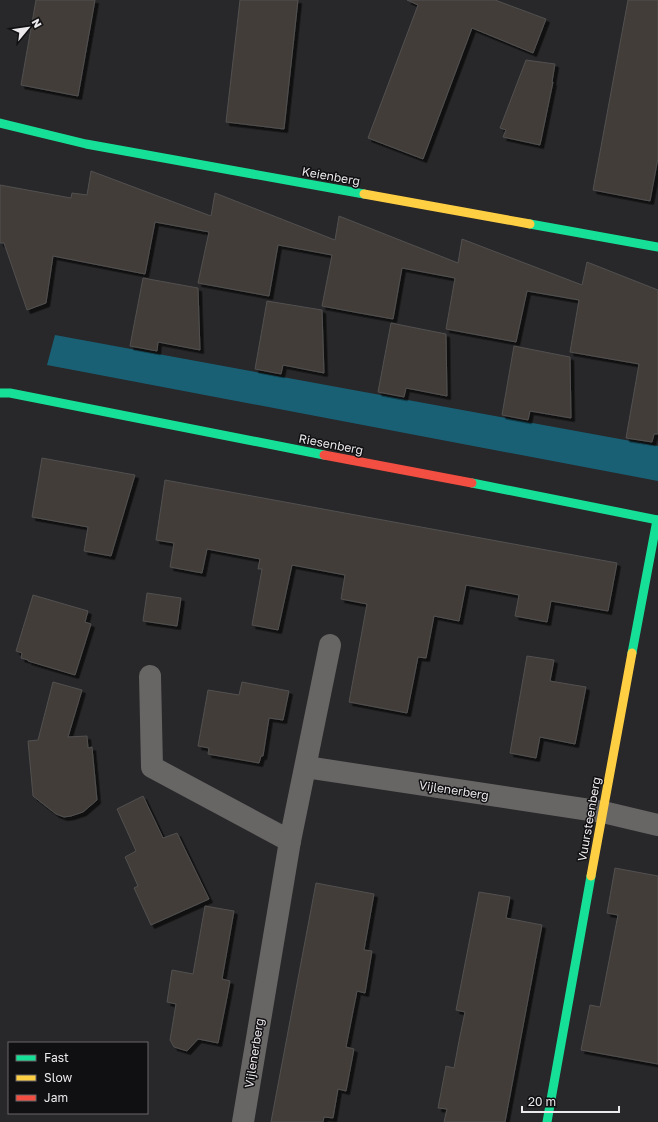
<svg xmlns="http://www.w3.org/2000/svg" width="658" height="1122" font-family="'Golos Text',sans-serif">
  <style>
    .water { fill: #196075 }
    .building { fill: #433e39; stroke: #515050; filter: url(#shadow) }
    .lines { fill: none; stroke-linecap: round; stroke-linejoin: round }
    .street { stroke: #676665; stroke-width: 22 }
    .fast { stroke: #16e098; stroke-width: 9 }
    .slow { stroke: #ffcf43; stroke-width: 9 }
    .jam { stroke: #f24e42; stroke-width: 9 }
    .labels { text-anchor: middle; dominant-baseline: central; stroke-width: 3; stroke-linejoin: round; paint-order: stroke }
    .street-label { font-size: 12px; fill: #ebe9ec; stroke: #100f11 }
  </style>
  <defs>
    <filter id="shadow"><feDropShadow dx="3.5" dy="3.5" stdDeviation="0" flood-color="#0009"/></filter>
  </defs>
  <rect width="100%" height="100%" fill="#282729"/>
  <polygon class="water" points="55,335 658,446 658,481 47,365"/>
  <g class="building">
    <polygon points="36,0 95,0 78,96 21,85"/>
    <polygon points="240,0 298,0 284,129 226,122"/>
    <polygon points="407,0 495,0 546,19 533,53 472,28 423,159 368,138 418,5"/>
    <polygon points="628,0 658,0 658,158 650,201 593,190"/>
    <polygon points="526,60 555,64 552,82 553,82 540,145 503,137 506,130 500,128"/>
    <polygon points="91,171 211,216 215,193 335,240 339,216 458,263 462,239 582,285 587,262 658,290 658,434 654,434 652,442 626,438 639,364 570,352 579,300 527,291 516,342 446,329 455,278 402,268 393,319 354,312 322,306 332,255 278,245 269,296 198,283 209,232 155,222 145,274 53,256 46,303 27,310 4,243 0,243 0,185 71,198 72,193 87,195"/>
    <polygon points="143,278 198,288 200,350 158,342 157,351 130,346"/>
    <polygon points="267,301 322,310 324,373 283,365 281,374 255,369"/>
    <polygon points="391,323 446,334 447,396 406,388 404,397 378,392"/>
    <polygon points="514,346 570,357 571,418 530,411 528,420 502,415"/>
    <polygon points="42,458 135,475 111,556 84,551 88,527 32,517"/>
    <polygon points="165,480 617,563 608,611 551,601 547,622 515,616 519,595 466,585 459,621 434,616 426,658 418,657 407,713 349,702 367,604 341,599 345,575 292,565 278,630 252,625 262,569 258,569 260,559 207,549 202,573 170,567 174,543 156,540"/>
    <polygon points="147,593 181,598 177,626 143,621"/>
    <polygon points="33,595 88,611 85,622 91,624 75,675 28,661 28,660 21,658 22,653 16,651"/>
    <polygon points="527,656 554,660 550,681 586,687 575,744 540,737 536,758 510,753"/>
    <polygon points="53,682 82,690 68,737 87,736 88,748 92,747 97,800 83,812 71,816 64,817 56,814 33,796 28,741 38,740"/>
    <polygon points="242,682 289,691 283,720 269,718 263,756 261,756 259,763 208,754 209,748 198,746 208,690 239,695"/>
    <polygon points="143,796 163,838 177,833 209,899 151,925 134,888 138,886 125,857 136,851 117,809"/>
    <polygon points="615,868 658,876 658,1064 581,1050 590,1005 600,1007 618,915 607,913"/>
    <polygon points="316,883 374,894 364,950 372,951 365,993 357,991 346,1047 354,1049 346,1091 338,1089 333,1118 324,1117 323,1122 271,1122"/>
    <polygon points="479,892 510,897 506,918 542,925 505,1122 444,1122 447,1109 438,1108 446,1066 454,1068 459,1041 465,1012 456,1010"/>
    <polygon points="205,906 234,911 222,979 230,981 228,992 218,1043 198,1039 187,1051 174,1047 170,1040 176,1004 167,1002 172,970 193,974"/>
  </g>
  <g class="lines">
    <g class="street">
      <polyline points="150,676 152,767 290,841"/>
      <polyline points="306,767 603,812 658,825"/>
      <polyline points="243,1122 290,841 330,645"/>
    </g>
    <g class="fast">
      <polyline points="0,123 86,144 364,194"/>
      <polyline points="530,224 658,247"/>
      <polyline points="0,393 10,393 324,455"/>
      <polyline points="472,483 658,520"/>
      <polyline points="632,653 657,520"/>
      <polyline points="547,1122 591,876"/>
    </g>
    <g class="slow">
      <polyline points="364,194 530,224"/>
      <polyline points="591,876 632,653"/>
    </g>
    <polyline class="jam" points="324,455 472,483"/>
  </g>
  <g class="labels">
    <g class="street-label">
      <text transform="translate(331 176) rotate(10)">Keienberg</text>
      <text transform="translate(331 444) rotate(11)">Riesenberg</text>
      <text transform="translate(454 790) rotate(9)">Vijlenerberg</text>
      <text transform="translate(589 819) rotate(-80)">Vuursteenberg</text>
      <text transform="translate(254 1053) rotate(-81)">Vijlenerberg</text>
    </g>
  </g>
  <rect x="8" y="1042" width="140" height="72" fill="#100f11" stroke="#686669"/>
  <rect x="16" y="1055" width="20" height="6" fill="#16e098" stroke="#686669"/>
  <text x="44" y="1062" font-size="12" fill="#ebe9ec">Fast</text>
  <rect x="16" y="1075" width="20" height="6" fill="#ffcf43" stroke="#686669"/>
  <text x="44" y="1082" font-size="12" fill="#ebe9ec">Slow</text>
  <rect x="16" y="1095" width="20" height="6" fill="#f24e42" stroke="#686669"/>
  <text x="44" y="1102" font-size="12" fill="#ebe9ec">Jam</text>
  <g transform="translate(28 28) rotate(61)" stroke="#100f11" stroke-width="3" paint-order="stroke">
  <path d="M0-3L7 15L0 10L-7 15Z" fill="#ebe9ec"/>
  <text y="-6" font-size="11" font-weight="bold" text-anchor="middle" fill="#ebe9ec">N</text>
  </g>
  <path d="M522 1106v6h97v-6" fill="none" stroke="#ebe9ec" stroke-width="2"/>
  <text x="528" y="1106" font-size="12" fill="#ebe9ec" stroke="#100f11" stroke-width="3" paint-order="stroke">20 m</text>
</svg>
